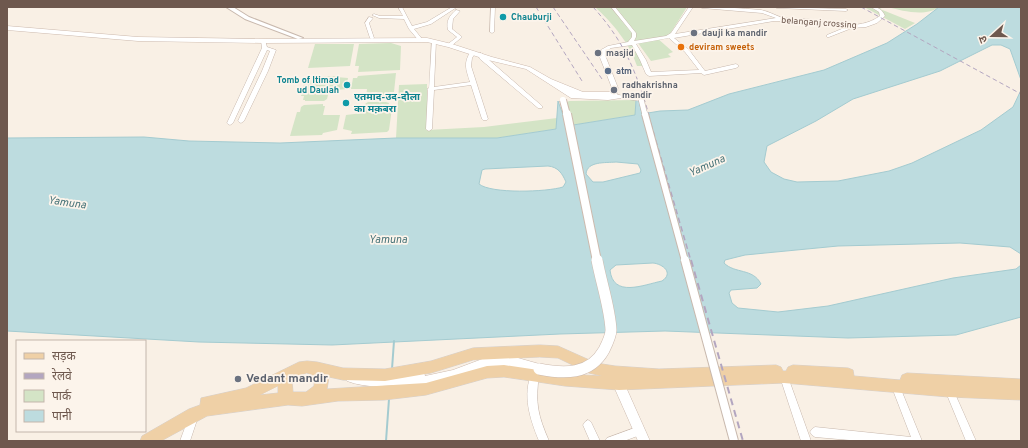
<svg xmlns="http://www.w3.org/2000/svg" width="1028" height="448" font-family="Overpass,'Noto Sans Devanagari',sans-serif">
  <style>
    .green { fill: #d4e4c6 }
    .water { fill: #bddcdf; stroke: #a4cbd0; fill-rule: evenodd }
    .lines { fill: none; stroke-linecap: round; stroke-linejoin: round }
    .stream { stroke: #a4cbd0; stroke-width: 2 }
    .minor-casing { stroke: #c8b8ad; stroke-width: 1 }
    .tertiary-casing { stroke: #c8b8ad; stroke-width: 2 }
    .secondary-casing { stroke: #cdbaae; stroke-width: 1 }
    .primary-casing { stroke: #d6d0cd; stroke-width: 1 }
    .minor { fill: #fff; fill-rule: evenodd }
    .tertiary { fill: #fff; fill-rule: evenodd }
    .secondary { fill: #fff; fill-rule: evenodd }
    .primary { fill: #efd0a6; fill-rule: evenodd }
    .rail-far2 { stroke: #b3a6c0; stroke-width: 1; stroke-dasharray: 4.5 3; stroke-linecap: butt }
    .rail-far1 { stroke: #b3a6c0; stroke-width: 1.5; stroke-dasharray: 5.5 3.5; stroke-linecap: butt }
    .rail { stroke: #b3a6c0; stroke-width: 2; stroke-dasharray: 7 5; stroke-linecap: butt }
    .minor-bridge-far2-casing { stroke: #c8b8ad; stroke-width: 6; stroke-linecap: butt }
    .minor-bridge-far1-casing { stroke: #c8b8ad; stroke-width: 8; stroke-linecap: butt }
    .minor-bridge-casing { stroke: #c8b8ad; stroke-width: 10; stroke-linecap: butt }
    .secondary-bridge-far2-casing { stroke: #cdbaae; stroke-width: 8; stroke-linecap: butt }
    .secondary-bridge-far1-casing { stroke: #cdbaae; stroke-width: 10; stroke-linecap: butt }
    .secondary-bridge-casing { stroke: #cdbaae; stroke-width: 12; stroke-linecap: butt }
    .minor-bridge-far2 { stroke: #fff; stroke-width: 5 }
    .minor-bridge-far1 { stroke: #fff; stroke-width: 6 }
    .minor-bridge { stroke: #fff; stroke-width: 8 }
    .secondary-bridge-far2 { stroke: #fff; stroke-width: 6 }
    .secondary-bridge-far1 { stroke: #fff; stroke-width: 8 }
    .secondary-bridge { stroke: #fff; stroke-width: 11 }
    .culture-dot { fill: #0f9aa8; stroke: #fcf4eb; stroke-width: 1.5 }
    .worship-dot { fill: #6b7280; stroke: #fcf4eb; stroke-width: 1.5 }
    .food-dot { fill: #e8710a; stroke: #fcf4eb; stroke-width: 1.5 }
    .service-dot { fill: #5c6f8a; stroke: #fcf4eb; stroke-width: 1.5 }
    .labels { text-anchor: middle; dominant-baseline: central; stroke-width: 3.5; stroke-linejoin: round; paint-order: stroke }
    .far-culture-label { font-size: 9px; font-weight: bold; fill: #0d838f; stroke: #fcf4eb; text-anchor: start }
    .far-street-label { font-size: 9px; fill: #6e584e; stroke: #fcf4eb }
    .far-worship-label { font-size: 9px; font-weight: bold; fill: #5b616d; stroke: #fcf4eb; text-anchor: start }
    .far-food-label { font-size: 9px; font-weight: bold; fill: #c56008; stroke: #fcf4eb; text-anchor: start }
    .far-service-label { font-size: 9px; font-weight: bold; fill: #4e5e75; stroke: #fcf4eb; text-anchor: start }
    .culture-label { font-size: 10px; font-weight: bold; fill: #0d838f; stroke: #fcf4eb; text-anchor: start }
    .water-label { font-size: 11px; font-style: italic; fill: #477378; stroke: #fcf4eb }
    .near-worship-label { font-size: 12px; font-weight: bold; fill: #5b616d; stroke: #fcf4eb; text-anchor: start }
  </style>
  <rect width="100%" height="100%" fill="#f9f0e5"/>
  <g class="green">
    <path d="M595,7H687L670,34L667,37L657,38L673,52L668,54L671,57L651,61L638,43L633,44L644,66H637C630,44 612,22 595,7Z"/>
    <polygon points="864,7 883,7 880,9 915,23 905,29"/>
    <path d="M888,7H939C926,17 902,11 888,7Z"/>
    <polygon points="391,43 401,46 400,70 358,72 359,66 355,66 359,44"/>
    <polygon points="315,44 354,44 350,66 308,68"/>
    <polygon points="396,73 394,92 390,92 389,96 387,98 368,99 366,97 367,89 351,89 353,78 357,78 358,76"/>
    <polygon points="336,76 336,77 348,78 346,89 329,91 327,99 324,101 305,101 305,100 303,100 304,96 301,96 306,77"/>
    <polygon points="427,84 427,130 484,127 557,118 556,129 497,138 396,138 399,85"/>
    <polygon points="636,100 635,115 567,126 561,106 569,101"/>
    <polygon points="368,102 386,102 389,103 388,108 392,108 389,130 387,132 351,134 352,131 343,129 346,115 363,113 365,104"/>
    <polygon points="323,104 323,106 325,106 323,115 340,115 337,130 323,133 322,135 290,136 297,112 300,112 301,107 304,105"/>
  </g>
  <path class="water" d="M939,7H1021V80L1010,49L1001,45H992L940,71L853,99L816,121L767,146L764,162L771,172L784,179L797,182L838,181L889,171L912,163L981,130L1013,107L1021,90V254L1010,247L960,243L838,246L745,255L725,260L724,263C735,274 753,268 761,284L757,288L731,290L729,293L732,303L738,308L778,312L828,306L953,278L1016,269L1021,265V317L956,335L848,338L665,331L560,334L332,345L199,342L7,331V138L144,137L189,141L280,143L396,138H497L556,129L558,101L567,126L635,115L636,100H639L642,114L660,111L688,110L729,94L824,70L887,43L917,24ZM616,162L638,164L641,170L640,173L603,182H593L586,174C587,161 605,163 616,162ZM548,166C558,167 562,173 566,182L563,187C547,192 491,194 479,184L482,170L485,169ZM653,263C663,264 674,273 662,281C643,285 613,298 610,270L616,265Z"/>
  <g class="lines">
    <g class="stream">
      <polyline points="392,369 394,341"/>
      <polyline points="386,441 389,399"/>
    </g>
    <defs>
      <g id="minor">
        <polygon points="398,7 402,7 412,26 427,22 452,7 457,7 431,24 414,29 423,40 421,41 419,41 409,29 404,19 379,18 372,15 374,14 380,16 403,16"/>
        <polygon points="491,7 495,7 494,32 492,33 490,32"/>
        <path d="M611,7H615L636,33V37L634,41L666,36L671,33L689,7H693L675,34L776,18L762,13L702,8L700,7C720,7 741,8 761,10C769,11 777,17 785,18C792,19 799,18 806,19C832,22 857,32 880,16L879,12L871,7C878,7 882,9 885,16L877,23L866,27L852,28L829,37H827V35L844,28L806,21H774L674,38L689,50L705,71L736,64L739,66L736,68L704,75L701,73L649,76L646,74L640,60L632,45L611,48L605,52V55L618,88L617,95L643,98L644,99L641,101L618,98L611,95L612,88L599,55V51L608,46L628,42L632,37V33ZM669,38L685,52L699,70L651,72L646,60L636,44Z"/>
        <polygon points="775,7 846,9 848,10 846,11 777,8"/>
        <path d="M456,10L460,11L453,19L452,29L462,37L450,47L448,46V44L457,37L448,30C446,21 449,16 456,10Z"/>
        <polygon points="369,17 373,18 369,23 374,38 372,39 370,38 365,23"/>
        <polygon points="261,40 265,40 267,47 276,50 268,71 244,121 241,123 239,122 238,121 262,71 270,51 267,50 233,123 230,125 228,124 227,123 262,48 261,41"/>
        <path d="M432,40L436,41L434,87L470,82C466,69 463,63 471,51L476,52L472,58L471,66L488,119L487,120H483L482,119L471,85L434,90L432,129L429,131L427,130L426,129L428,90L427,89L429,88Z"/>
        <polygon points="481,53 542,106 542,108 538,108 480,59 478,55"/>
        <path d="M535,371L538,372L539,375C535,404 538,415 549,441H539C530,419 522,395 532,372Z"/>
        <polygon points="784,373 787,374 788,377 811,441 801,441 780,377 781,374"/>
        <polygon points="895,381 898,382 922,441 861,441 815,437 812,435 810,432 812,429 815,427 911,437 891,385 892,382"/>
        <polygon points="949,386 952,387 976,441 966,441 945,390 946,387"/>
        <polygon points="193,413 196,414 198,417 190,441 180,441 190,414"/>
        <polygon points="588,420 591,422 600,441 590,441 583,425 585,422"/>
        <polygon points="640,426 643,428 645,431 643,434 624,441 605,441 607,438"/>
      </g>
      <polygon id="tertiary" points="226,7 233,7 249,17 303,38 298,39 245,19"/>
      <g id="secondary">
        <polygon points="7,26 138,37 263,39 427,38 452,44 492,57 530,67 551,79 583,92 610,92 622,96 621,98 608,100 571,98 526,69 488,60 448,47 427,42 263,43 138,41 7,30"/>
        <path d="M501,357L518,358L543,365L545,369L543,373L539,374L518,368H485L453,380L401,391L397,390L396,385C379,387 363,387 347,381L345,377L347,373L351,372L377,376L420,371L424,372L425,376L453,370L485,358Z"/>
        <polygon points="617,375 621,376 650,441 638,441 611,380 613,376"/>
      </g>
      <path id="primary" d="M540,345L558,346L596,363L615,366L659,369L776,365L781,367L783,371H786L788,367L793,365L848,368L853,370L854,376L900,380L902,375L907,373L1021,379V400L949,397L784,383L619,390L565,386L504,377L487,378L426,395L384,400L338,401L302,406L288,405L207,416L161,441H140L142,436L189,409L200,405L201,398L246,388L299,362L307,361L317,362L343,368L385,369L431,361L473,348ZM540,357L558,358L589,373L602,376L565,374L504,365L487,366L426,383L327,389L329,377L343,380L385,381L431,373L473,360ZM307,373L315,376L314,386L306,392H293L292,382L297,376ZM278,386V393L260,395Z"/>
    </defs>
    <use href="#minor" class="minor-casing"/>
    <use href="#tertiary" class="tertiary-casing"/>
    <use href="#secondary" class="secondary-casing"/>
    <use href="#primary" class="primary-casing"/>
    <use href="#minor" class="minor"/>
    <use href="#tertiary" class="tertiary"/>
    <use href="#secondary" class="secondary"/>
    <use href="#primary" class="primary"/>
    <g class="rail-far2">
      <polyline points="536,7 582,81"/>
      <polyline points="553,7 602,79"/>
      <path d="M593,7C624,41 636,71 649,115"/>
      <polyline points="861,7 1021,94"/>
    </g>
    <polyline class="rail-far1" points="648,114 691,261"/>
    <polyline class="rail" points="691,260 743,441"/>
    <defs>
      <polyline id="minor-bridge-far2" points="641,99 645,115"/>
      <polyline id="minor-bridge-far1" points="645,114 685,261"/>
      <polyline id="minor-bridge" points="685,260 734,441"/>
      <polyline id="secondary-bridge-far2" points="563,100 567,115"/>
      <polyline id="secondary-bridge-far1" points="567,114 597,261"/>
      <path id="secondary-bridge" d="M539,369C564,374 590,375 604,350C607,344 611,336 611,330C610,308 601,282 597,260"/>
    </defs>
    <use href="#minor-bridge-far2" class="minor-bridge-far2-casing"/>
    <use href="#minor-bridge-far1" class="minor-bridge-far1-casing"/>
    <use href="#minor-bridge" class="minor-bridge-casing"/>
    <use href="#secondary-bridge-far2" class="secondary-bridge-far2-casing"/>
    <use href="#secondary-bridge-far1" class="secondary-bridge-far1-casing"/>
    <use href="#secondary-bridge" class="secondary-bridge-casing"/>
    <use href="#minor-bridge-far2" class="minor-bridge-far2"/>
    <use href="#minor-bridge-far1" class="minor-bridge-far1"/>
    <use href="#minor-bridge" class="minor-bridge"/>
    <use href="#secondary-bridge-far2" class="secondary-bridge-far2"/>
    <use href="#secondary-bridge-far1" class="secondary-bridge-far1"/>
    <use href="#secondary-bridge" class="secondary-bridge"/>
  </g>
  <g class="culture-dot">
    <circle cx="503" cy="17" r="4"/>
    <circle cx="347" cy="85" r="4"/>
    <circle cx="346" cy="103" r="4"/>
  </g>
  <g class="worship-dot">
    <circle cx="694" cy="33" r="4"/>
    <circle cx="598" cy="53" r="4"/>
    <circle cx="614" cy="90" r="4"/>
    <circle cx="238" cy="379" r="4"/>
  </g>
  <circle class="food-dot" cx="681" cy="47" r="4"/>
  <circle class="service-dot" cx="608" cy="71" r="4"/>
  <g class="labels">
    <g class="far-culture-label">
      <text x="511" y="17">Chauburji</text>
      <text x="339" y="80" text-anchor="end">Tomb of Itimad<tspan x="339" dy="10">ud Daulah</tspan></text>
    </g>
    <g class="far-street-label">
      <text transform="translate(819 23) rotate(4)">belanganj crossing</text>
    </g>
    <g class="far-worship-label">
      <text x="702" y="33">dauji ka mandir</text>
      <text x="606" y="53">masjid</text>
      <text x="622" y="85">radhakrishna<tspan x="622" dy="10">mandir</tspan></text>
    </g>
    <g class="far-food-label">
      <text x="689" y="47">deviram sweets</text>
    </g>
    <g class="far-service-label">
      <text x="616" y="71">atm</text>
    </g>
    <g class="culture-label">
      <text x="354" y="97">एतमाद-उद-दौला<tspan x="354" dy="12">का मक़बरा</tspan></text>
    </g>
    <g class="water-label">
      <text transform="translate(707 166) rotate(-24)">Yamuna</text>
      <text transform="translate(67 203) rotate(8)">Yamuna</text>
      <text x="388" y="240">Yamuna</text>
    </g>
    <g class="near-worship-label">
      <text x="246" y="379">Vedant mandir</text>
    </g>
  </g>
  <rect width="1028" height="448" fill="none" stroke="#6e584e" stroke-width="16"/>
  <rect x="16" y="340" width="130" height="92" fill="#fcf4eb" stroke="#c3b6ac"/>
  <rect x="24" y="353" width="20" height="6" fill="#efd0a6" stroke="#c3b6ac"/>
  <text x="52" y="360" font-size="12" fill="#6e584e">सड़क</text>
  <rect x="24" y="373" width="20" height="6" fill="#b3a6c0" stroke="#c3b6ac"/>
  <text x="52" y="380" font-size="12" fill="#6e584e">रेलवे</text>
  <rect x="24" y="390" width="20" height="12" fill="#d4e4c6" stroke="#c3b6ac"/>
  <text x="52" y="400" font-size="12" fill="#6e584e">पार्क</text>
  <rect x="24" y="410" width="20" height="12" fill="#bddcdf" stroke="#c3b6ac"/>
  <text x="52" y="420" font-size="12" fill="#6e584e">पानी</text>
  <g transform="translate(992 36) rotate(249)" stroke="#fcf4eb" stroke-width="3" paint-order="stroke">
  <path d="M0-3L7 15L0 10L-7 15Z" fill="#6e584e"/>
  <text y="-6" font-size="11" font-weight="bold" text-anchor="middle" fill="#6e584e">उ</text>
  </g>
</svg>
